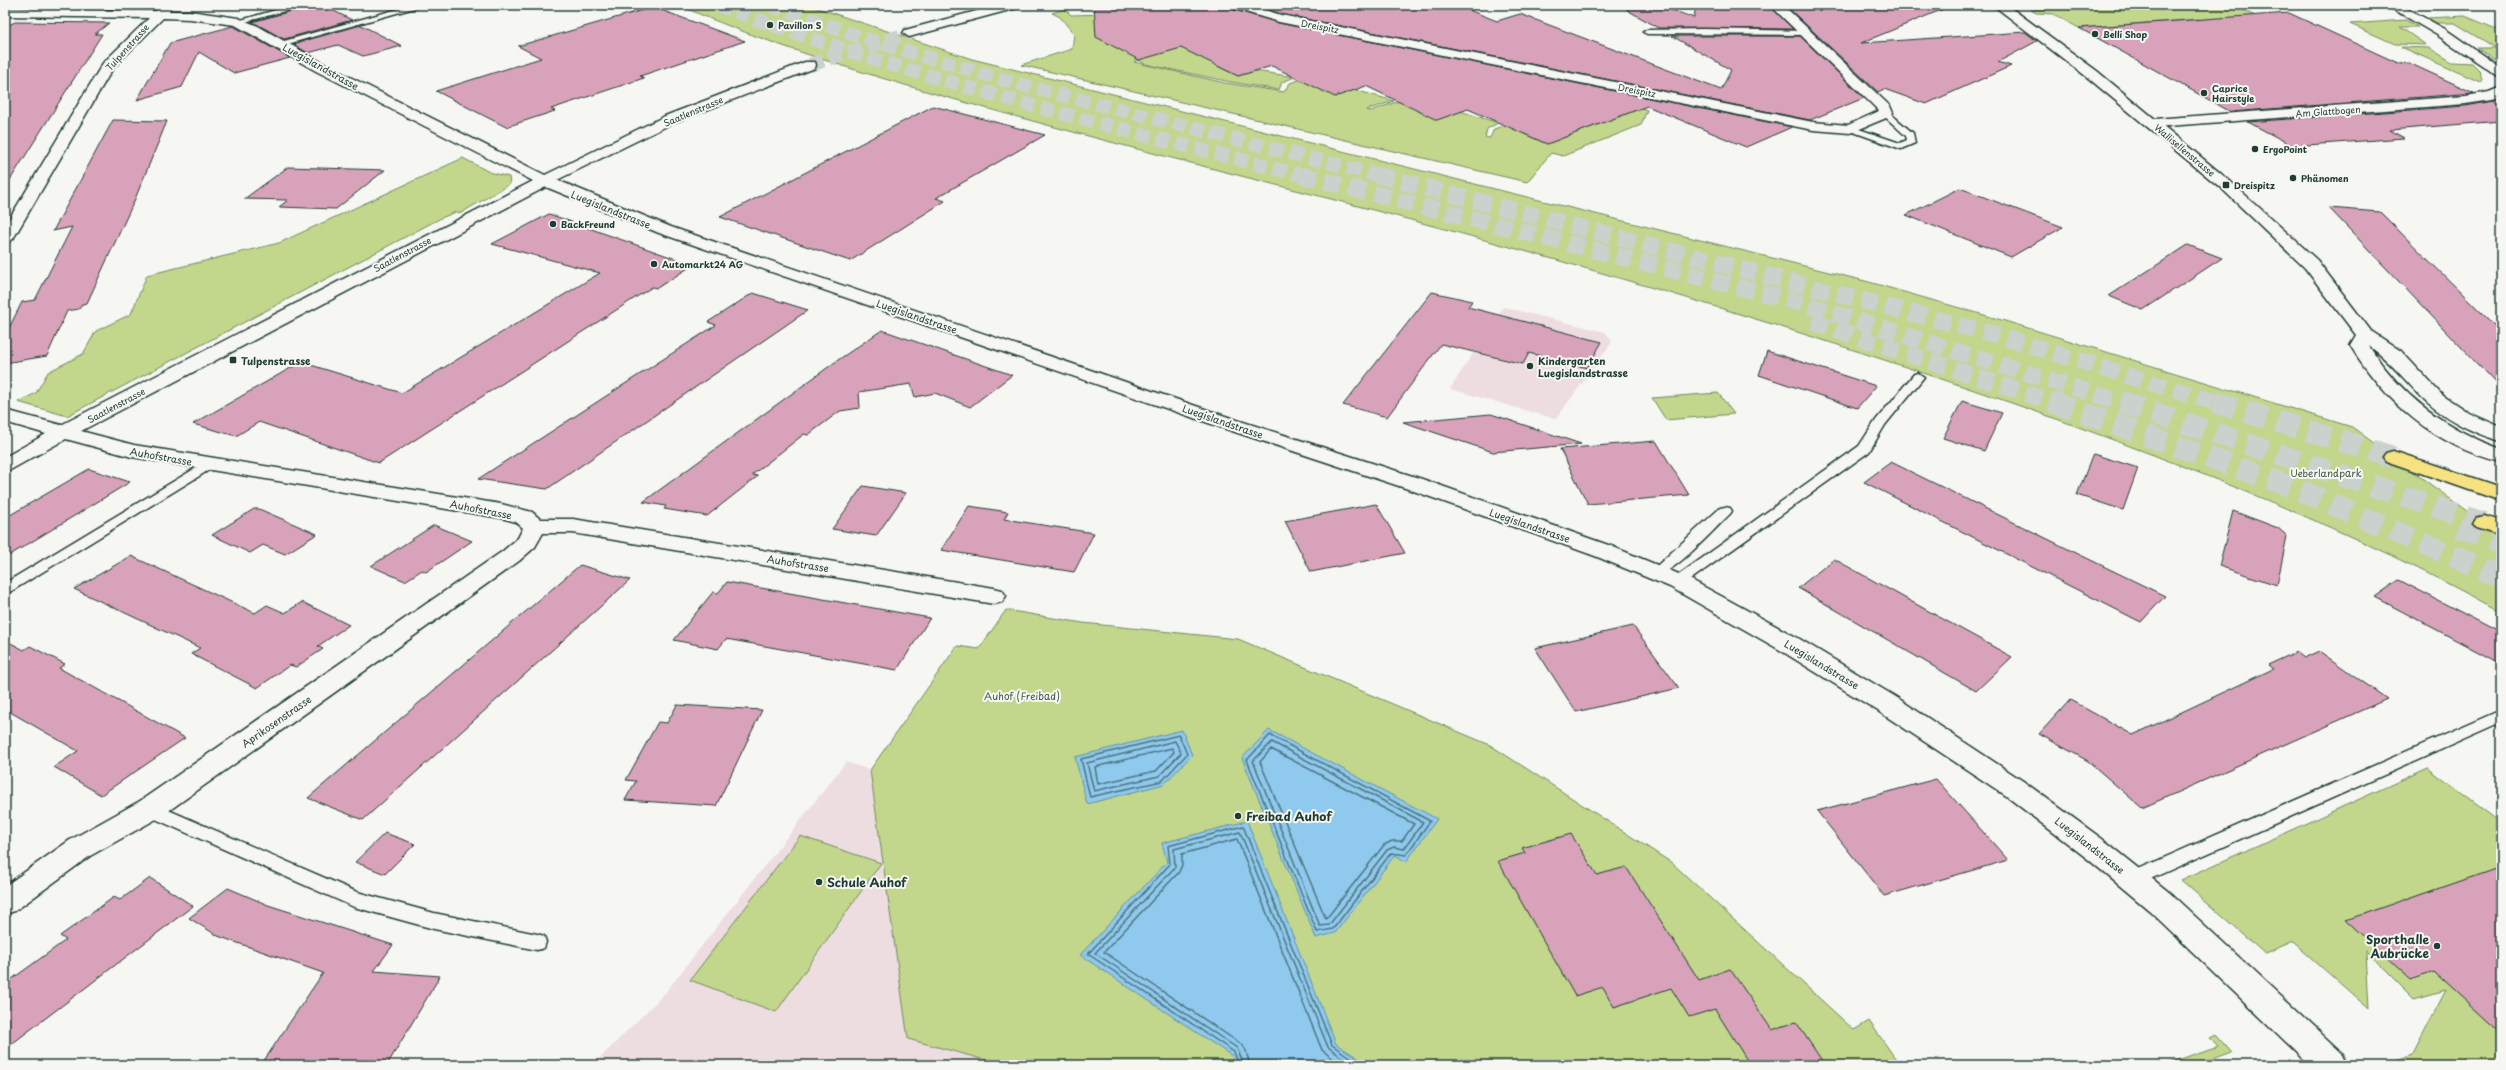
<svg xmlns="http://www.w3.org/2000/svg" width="2506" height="1070" font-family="'Playpen Sans',sans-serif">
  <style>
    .built { fill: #eddde1 }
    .green { fill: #c2d68c; stroke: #708a60 }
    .water { fill: #8fc9ee; stroke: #6291a4 }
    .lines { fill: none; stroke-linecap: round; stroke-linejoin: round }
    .shore { stroke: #4c757e; stroke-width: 1.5 }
    .building { fill: #d8a2ba; stroke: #1f3d34 }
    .street-tunnel { stroke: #cbd1cc; stroke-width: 14; stroke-dasharray: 14 6; stroke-linecap: butt }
    .highway-tunnel-far2 { stroke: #cbd1cc; stroke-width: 14; stroke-dasharray: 14 6; stroke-linecap: butt }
    .highway-tunnel-far1 { stroke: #cbd1cc; stroke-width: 17; stroke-dasharray: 17 8; stroke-linecap: butt }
    .highway-tunnel { stroke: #cbd1cc; stroke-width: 22; stroke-dasharray: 22 11; stroke-linecap: butt }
    .lane-casing { stroke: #1f3d34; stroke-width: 3 }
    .street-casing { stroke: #1f3d34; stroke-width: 3 }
    .secondary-casing { stroke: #1f3d34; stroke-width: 3 }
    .highway-casing { stroke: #1f3d34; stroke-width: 3 }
    .lane { fill: #f6f6f2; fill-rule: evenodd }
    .street { fill: #f6f6f2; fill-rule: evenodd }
    .secondary { fill: #f6f6f2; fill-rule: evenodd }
    .highway { fill: #f6e281; fill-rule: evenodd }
    .poi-dot { fill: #1f3d34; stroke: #f6f6f2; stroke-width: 1.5 }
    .labels { text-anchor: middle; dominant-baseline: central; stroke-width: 4; stroke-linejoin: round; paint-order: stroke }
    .far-poi-label { font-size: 9px; font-weight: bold; fill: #1f3d34; stroke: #f6f6f2; text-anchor: start }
    .far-street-label { font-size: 9px; fill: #1f3d34; stroke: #f6f6f2 }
    .street-label { font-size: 10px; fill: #1f3d34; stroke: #f6f6f2 }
    .poi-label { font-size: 10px; font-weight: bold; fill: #1f3d34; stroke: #f6f6f2; text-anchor: start }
    .park-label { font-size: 10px; fill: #405c46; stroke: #f6f6f2 }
    .near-poi-label { font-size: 12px; font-weight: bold; fill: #1f3d34; stroke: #f6f6f2; text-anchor: start }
  </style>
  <rect width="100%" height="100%" fill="#f6f6f2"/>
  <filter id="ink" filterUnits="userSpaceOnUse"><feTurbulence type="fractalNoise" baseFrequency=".025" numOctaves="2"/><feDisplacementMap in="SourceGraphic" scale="8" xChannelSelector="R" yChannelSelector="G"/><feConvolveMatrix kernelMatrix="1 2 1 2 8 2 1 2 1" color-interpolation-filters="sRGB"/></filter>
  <g filter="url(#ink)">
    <g class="built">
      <polygon points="1503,307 1605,332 1612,342 1556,419 1450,389"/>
      <polygon points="846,762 870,770 908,1039 1004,1065 593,1065 665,993"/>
    </g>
    <g class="green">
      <path d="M678,5H808L972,59L1869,282L2005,321L2352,427L2501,536V612C2355,531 2197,470 2040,413C1805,330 1567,260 1327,198C1202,166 1077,134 953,99C859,72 767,44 678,5Z"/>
      <polygon points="2113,5 2232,5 2300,37 2233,36 2199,19 2079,28 2053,14 2036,13 2031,10"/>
      <polygon points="1065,9 1071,15 1106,14 1245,30 1283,25 1301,27 1357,39 1219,67 1238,76 1255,71 1295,77 1282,82 1279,90 1231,82 1145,64 1138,60 1134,62 1225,83 1284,92 1290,83 1399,48 1335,96 1355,90 1394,101 1366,110 1370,111 1489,71 1460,111 1498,123 1487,129 1485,137 1490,138 1494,129 1591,93 1522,133 1547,144 1642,108 1647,110 1641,125 1563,156 1551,153 1527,182 1021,65 1072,49 1074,34 1060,17 1052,13"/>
      <polygon points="2465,16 2501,31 2501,64 2477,48 2496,48 2455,23 2436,23 2428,18"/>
      <polygon points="2406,20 2418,27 2400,27 2426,45 2395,44 2350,24"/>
      <polygon points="2401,47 2429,48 2452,62 2472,63 2479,70 2482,80 2480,82"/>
      <polygon points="463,158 489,172 509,177 510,184 461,213 456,212 441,218 67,416 18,402 36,393 48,372 83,354 96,331 131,314 147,275 279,243"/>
      <polygon points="1718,393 1734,414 1666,420 1652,398"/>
      <polygon points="1006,610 1083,623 1238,639 1490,745 1672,863 1854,1030 1869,1021 1900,1065 1004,1065 908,1039 870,770 957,646 979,649"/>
      <polygon points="2428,768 2501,823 2501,1065 2382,1065 2412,1055 2446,990 2414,999 2366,951 2369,1009 2293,942 2265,954 2181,880"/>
      <polygon points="800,836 881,863 776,1012 690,980"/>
      <polygon points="2216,1035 2231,1052 2196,1065 2163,1065 2218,1046 2210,1038"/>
    </g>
    <g class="water">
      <polygon points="1182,730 1192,755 1164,784 1087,804 1075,757"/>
      <polygon points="1269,730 1437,819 1406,862 1395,855 1335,933 1316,938 1242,758"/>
      <polygon points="1247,821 1336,1044 1369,1065 1235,1065 1232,1056 1080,955 1167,862 1162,843"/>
    </g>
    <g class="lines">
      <g class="shore">
        <polygon points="1179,735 1187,754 1162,781 1090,797 1081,759"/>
        <polygon points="1270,735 1430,821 1406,855 1391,853 1333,929 1317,932 1247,760"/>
        <polygon points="1175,741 1181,753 1159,776 1094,791 1087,763"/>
        <polygon points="1272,742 1423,822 1404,849 1394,847 1387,850 1329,925 1320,926 1253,761"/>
        <polygon points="1172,748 1174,752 1156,771 1098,784 1095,767"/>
        <polygon points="1271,749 1414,824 1402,841 1392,841 1384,845 1326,919 1260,762"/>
        <polyline points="1239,1065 1234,1052 1088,954 1170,864 1168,846 1243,826 1332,1045 1361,1065"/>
        <polyline points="1244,1065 1237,1048 1095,953 1175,867 1174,849 1240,832 1328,1047 1352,1065"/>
        <polyline points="1250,1065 1246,1051 1241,1044 1104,952 1179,872 1182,865 1182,854 1237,839 1322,1050 1341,1065"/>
      </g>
    </g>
    <g class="building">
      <polygon points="313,5 322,5 352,20 284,39 252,22"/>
      <polygon points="1094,5 1229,5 1232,9 1279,23 1792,127 1746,147 1647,106 1547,144 1468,109 1437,120 1366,86 1335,97 1272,66 1238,76 1181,48 1139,60 1096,37"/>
      <polygon points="1254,5 1456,5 1497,21 1520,14 1721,90 1731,70 1672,36 1800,36 1864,98 1810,120 1281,14"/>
      <polygon points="1629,5 1658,5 1694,18 1696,5 1769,5 1793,29 1659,28 1627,10"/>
      <polygon points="1785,5 1953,5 1861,43 2025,32 2037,41 1998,62 2011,66 1926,104 1884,89 1878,92"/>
      <polygon points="653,7 745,41 640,76 644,78 551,109 555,111 506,127 436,91 541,58 518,46"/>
      <polygon points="2289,13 2400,64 2409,63 2474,93 2231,112 2079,28"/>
      <polygon points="15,22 109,23 95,34 102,34 5,188 5,27"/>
      <polygon points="361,25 402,46 363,56 338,45 308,53 293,44"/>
      <polygon points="233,26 290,58 234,73 199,52 182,87 137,100 170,43"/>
      <polygon points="2493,101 2501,105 2501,121 2390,130 2404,138 2293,146 2248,122 2466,106"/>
      <polygon points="933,106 1045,135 936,198 945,201 850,261 720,217"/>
      <polygon points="113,120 167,121 135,199 87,303 82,304 79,309 67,311 47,356 5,363 5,336 22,302 35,300 72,227 53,231"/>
      <polygon points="288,167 385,170 336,209 279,207 288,200 244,199"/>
      <polygon points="1960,188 2063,227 2011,257 1906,215"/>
      <polygon points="2329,208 2380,212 2501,332 2501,389"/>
      <polygon points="549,214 693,265 657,288 652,287 379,463 259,422 236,436 193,424 301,362 402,393 600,273 492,244"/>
      <polygon points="2188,245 2222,258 2143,310 2109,296"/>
      <polygon points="1432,292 1472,301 1468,307 1602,342 1587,368 1529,353 1523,364 1441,344 1387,417 1343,405"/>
      <polygon points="753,293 808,310 547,489 478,479 716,325 708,322"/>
      <polygon points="882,330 1012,375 970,407 935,393 915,397 911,384 859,392 860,408 840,411 808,435 804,434 752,475 758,476 707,516 664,509 666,506 643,502 838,360"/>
      <polygon points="1767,351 1876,386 1857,408 1759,375"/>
      <polygon points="1962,401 2002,413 1984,451 1943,438"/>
      <polygon points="1491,414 1581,444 1493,452 1403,422"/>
      <polygon points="1656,441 1689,495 1588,504 1560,449"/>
      <polygon points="2093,454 2138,468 2123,510 2077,495"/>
      <polygon points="1891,462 2070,550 2165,596 2141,622 1864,482"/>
      <polygon points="89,469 130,482 5,558 5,518"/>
      <polygon points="863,486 906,493 876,536 832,529"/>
      <polygon points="1376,504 1405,553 1311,572 1285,521"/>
      <polygon points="969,506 1008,512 1004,519 1094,533 1074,572 941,550"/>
      <polygon points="254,509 259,509 317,534 285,554 263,545 250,553 212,535"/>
      <polygon points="2233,511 2278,528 2287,536 2277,585 2219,566"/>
      <polygon points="434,525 472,541 426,572 422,570 405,581 371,566"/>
      <polygon points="131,556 255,613 267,605 285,613 302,602 349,625 318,646 323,649 296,667 290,665 257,688 191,654 200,648 74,589"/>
      <polygon points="1834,559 2012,657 1976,691 1798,588"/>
      <polygon points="580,565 630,580 363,820 308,798"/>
      <polygon points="2399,580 2501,633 2501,664 2375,597"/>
      <polygon points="727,582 930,618 897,670 726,639 718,649 674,640 713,592 718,593"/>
      <polygon points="1633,626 1679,688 1576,712 1535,648"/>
      <polygon points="5,640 24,650 30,646 65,664 59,668 185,738 101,795 54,767 78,751 5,709"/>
      <polygon points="2319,651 2387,699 2142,808 2088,761 2039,734 2070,700 2133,735 2273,669 2268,665 2296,652 2304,658"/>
      <polygon points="677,705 762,710 716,806 625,800 636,781 626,780 658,722 667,723"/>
      <polygon points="1936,779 2008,860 1884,896 1817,811"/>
      <polygon points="385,833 415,844 385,874 355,862"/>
      <polygon points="1571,834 1597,875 1626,867 1699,980 1730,969 1772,1030 1796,1022 1825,1065 1750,1065 1715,1009 1689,1017 1671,988 1614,1007 1603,987 1575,996 1498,861 1525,853 1522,848"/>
      <polygon points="2501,866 2501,1033 2434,972 2411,980 2346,920"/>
      <polygon points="150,878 193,906 5,1049 5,984 66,940 60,936 114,897 120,900"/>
      <polygon points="228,888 268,905 393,945 374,971 440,976 387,1065 261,1065 323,973 218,936 189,918"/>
    </g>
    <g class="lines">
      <polyline class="street-tunnel" points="810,65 909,33"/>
      <g class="highway-tunnel-far2">
        <path d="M717,5C908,77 1107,126 1305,176"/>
        <polyline points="770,5 872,41 1019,84 1381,176"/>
      </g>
      <g class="highway-tunnel-far1">
        <polyline points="1301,175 1797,302 2124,403"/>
        <polyline points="1377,175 1993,334 2217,403"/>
        <polyline points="1812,322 2055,403"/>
      </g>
      <g class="highway-tunnel">
        <polyline points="2052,402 2292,487 2501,577"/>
        <polyline points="2121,402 2484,523"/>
        <polyline points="2214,402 2393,457"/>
        <polyline points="2459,528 2501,544"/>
      </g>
      <defs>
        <g id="lane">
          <polygon points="293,5 306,5 238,24 234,22"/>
          <polygon points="412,5 425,5 284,45 277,43"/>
          <polygon points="1703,29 1806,31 1810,33 1806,35 1647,34 1643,32 1647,30"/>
          <polygon points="1886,110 1913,133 1915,143 1901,149 1845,129 1853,127 1900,143 1907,140 1906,136 1883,115 1882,113"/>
          <polygon points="1918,373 1924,377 1885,425 1869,452 1683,585 1673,585 1671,582 1673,579 1859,446 1876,420 1914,374"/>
          <polygon points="209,460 214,461 216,464 214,467 5,595 5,583"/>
          <path d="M1725,507L1730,508L1732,511L1730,514C1716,527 1668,581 1651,576L1649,573L1720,508Z"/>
          <polygon points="2501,710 2501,723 2139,884 2133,887 2127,884 2124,879 2127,874"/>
          <polygon points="150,802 357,892 434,913 537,934 544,936 546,942 544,948 537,950 434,929 354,907 144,814 141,809 144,804"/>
        </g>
        <g id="street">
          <polygon points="165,5 169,6 170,11 190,11 238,18 258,26 326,65 545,175 665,116 805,62 815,62 816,65 815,68 675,122 557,180 671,227 1237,420 1422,479 1611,546 1686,577 1798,638 1896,697 2023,781 2109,844 2170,893 2343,1054 2348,1065 2310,1065 2150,911 2089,860 2005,795 1878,711 1780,650 1670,587 1595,556 1408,489 1223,428 659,233 546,187 81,431 134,445 501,504 532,512 540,519 573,519 994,588 1002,590 1006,596 1002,602 994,604 573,533 543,533 535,547 519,561 160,817 90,856 15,911 5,914 5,886 70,840 140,801 503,551 518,538 523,528 516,522 501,518 132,457 66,439 12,469 5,471 5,457 46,434 5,422 5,410 61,425 533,181 316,71 235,25 190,19 163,18 113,68 13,239 5,244 5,226 103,63 149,18 5,16 5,8 156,11"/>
          <polygon points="999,5 1019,5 1017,8 909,37 903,33 905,30"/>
          <polygon points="1230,5 1249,5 1281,15 1813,122 1848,125 1879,111 1770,5 1783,5 1890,106 1893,113 1891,116 1850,133 1813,130 1279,22 1232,8"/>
          <polygon points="2386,5 2401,5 2445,29 2501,68 2501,78 2437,35"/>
          <polygon points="2501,87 2501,97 2498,99 2466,104 2154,127 2147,123 2154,119 2466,96 2489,92"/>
        </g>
        <path id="secondary" d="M1993,5H2007L2097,71L2231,182L2317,260L2371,331L2401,351L2442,395L2469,413L2501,427V441C2477,435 2447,420 2428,403C2407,384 2393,363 2369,346C2401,396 2445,429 2501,449V462C2435,446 2385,402 2350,345L2356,335L2305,268L2221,188L2087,77Z"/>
        <g id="highway">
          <polygon points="2393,451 2501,487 2501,501 2386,461 2383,457 2386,453"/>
          <polygon points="2484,516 2501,521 2501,536 2476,528 2473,523 2476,518"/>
        </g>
      </defs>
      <use href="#lane" class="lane-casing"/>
      <use href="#street" class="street-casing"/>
      <use href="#secondary" class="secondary-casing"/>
      <use href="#highway" class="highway-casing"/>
      <use href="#lane" class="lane"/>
      <use href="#street" class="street"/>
      <use href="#secondary" class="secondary"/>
      <use href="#highway" class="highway"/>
    </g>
  </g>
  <g class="poi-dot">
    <circle cx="770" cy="25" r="4"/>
    <circle cx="2095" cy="34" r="4"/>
    <circle cx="2204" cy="93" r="4"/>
    <circle cx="2255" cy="149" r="4"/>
    <circle cx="2293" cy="178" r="4"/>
    <rect x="2222" y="181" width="8" height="8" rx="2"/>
    <circle cx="553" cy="224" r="4"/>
    <circle cx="654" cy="264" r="4"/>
    <rect x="229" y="356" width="8" height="8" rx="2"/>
    <circle cx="1530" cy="366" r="4"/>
    <circle cx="1238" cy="816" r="4"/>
    <circle cx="819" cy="882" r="4"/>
    <circle cx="2437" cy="946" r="4"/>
  </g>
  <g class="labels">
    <g class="far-poi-label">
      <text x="778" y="25">Pavillon S</text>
      <text x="2103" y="34">Belli Shop</text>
      <text x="2212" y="88">Caprice<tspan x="2212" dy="10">Hairstyle</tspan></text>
      <text x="2263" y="149">ErgoPoint</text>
      <text x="2301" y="178">Phänomen</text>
      <text x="2234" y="185">Dreispitz</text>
      <text x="561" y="224">BackFreund</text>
      <text x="662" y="264">Automarkt24 AG</text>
    </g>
    <g class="far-street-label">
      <text transform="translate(1320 26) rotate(11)">Dreispitz</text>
      <text transform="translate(127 47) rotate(-48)">Tulpenstrasse</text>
      <text transform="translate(1637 90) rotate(11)">Dreispitz</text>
      <text transform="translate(693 111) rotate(-23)">Saatlenstrasse</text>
      <text transform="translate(2328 111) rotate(-4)">Am Glattbogen</text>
      <text transform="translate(2185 150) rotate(40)">Wallisellenstrasse</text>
      <text transform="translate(402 254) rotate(-28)">Saatlenstrasse</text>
      <text transform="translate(116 405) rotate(-28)">Saatlenstrasse</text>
    </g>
    <g class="street-label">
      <text transform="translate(321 66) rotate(29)">Luegislandstrasse</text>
      <text transform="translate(611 209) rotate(22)">Luegislandstrasse</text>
      <text transform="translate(917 316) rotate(19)">Luegislandstrasse</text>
      <text transform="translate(1223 421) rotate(19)">Luegislandstrasse</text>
      <text transform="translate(161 456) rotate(10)">Auhofstrasse</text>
      <text transform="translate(481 509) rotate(11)">Auhofstrasse</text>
      <text transform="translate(1530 525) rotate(19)">Luegislandstrasse</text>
      <text transform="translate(798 563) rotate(9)">Auhofstrasse</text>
      <text transform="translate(1822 664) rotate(31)">Luegislandstrasse</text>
      <text transform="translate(276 721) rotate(-35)">Aprikosenstrasse</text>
      <text transform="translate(2090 845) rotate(38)">Luegislandstrasse</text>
    </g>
    <g class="poi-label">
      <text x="241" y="360">Tulpenstrasse</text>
      <text x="1538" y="360">Kindergarten<tspan x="1538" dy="12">Luegislandstrasse</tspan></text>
    </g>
    <g class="park-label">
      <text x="2326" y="472">Ueberlandpark</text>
      <text x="1022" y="695">Auhof (Freibad)</text>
    </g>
    <g class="near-poi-label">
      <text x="1246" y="816">Freibad Auhof</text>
      <text x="827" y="882">Schule Auhof</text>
      <text x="2429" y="939" text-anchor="end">Sporthalle<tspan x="2429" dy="14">Aubrücke</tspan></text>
    </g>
  </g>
  <rect width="2506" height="1070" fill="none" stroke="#f6f6f2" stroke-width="20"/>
  <rect x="10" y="10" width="2486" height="1050" fill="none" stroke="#1f3d34" stroke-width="1.5" filter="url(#ink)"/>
</svg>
